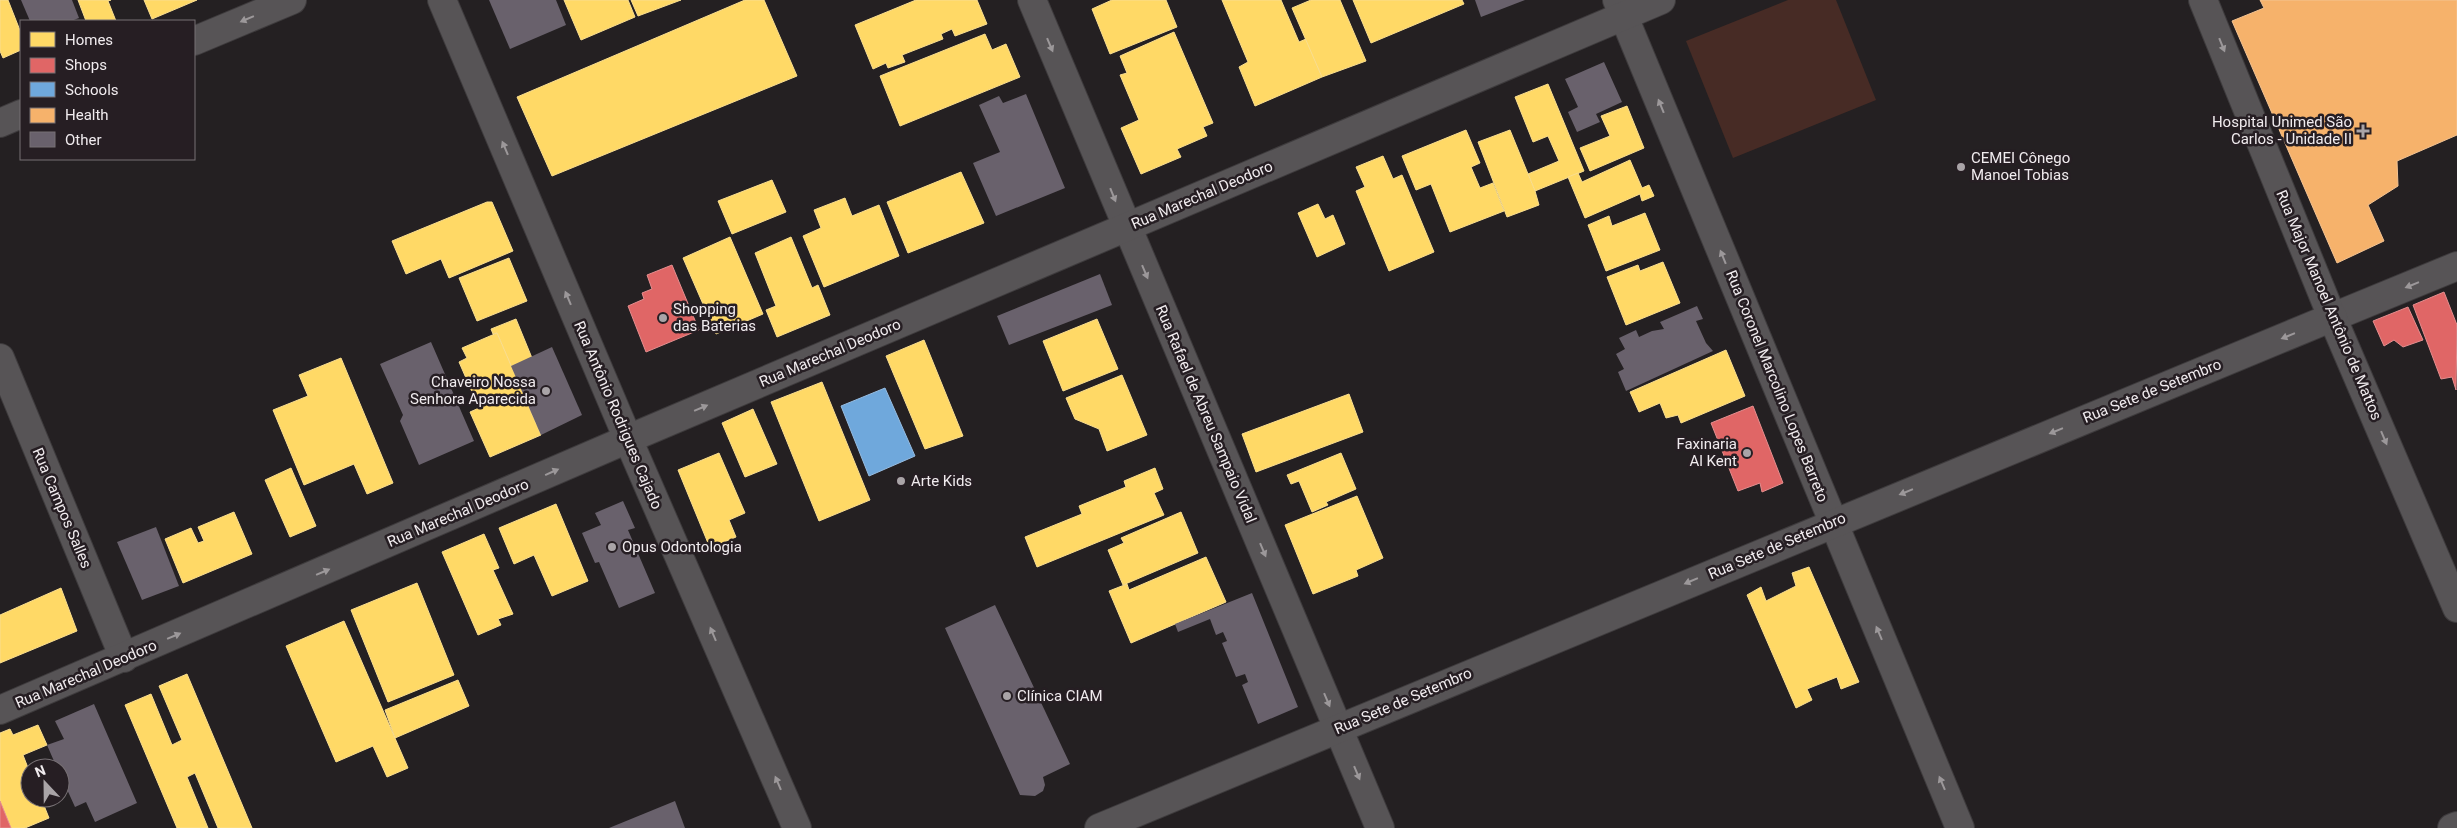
<svg xmlns="http://www.w3.org/2000/svg" width="2457" height="828" font-family="Roboto,sans-serif">
  <style>
    .pitch { fill: #472b25 }
    .homes { fill: #ffd966; stroke: #fade8f }
    .shops { fill: #e06666; stroke: #e58e8f }
    .schools { fill: #6fa8dc; stroke: #96bce1 }
    .health { fill: #f6b26b; stroke: #f4c392 }
    .building { fill: #69616c }
    .lines { fill: none; stroke-linecap: round; stroke-linejoin: round }
    .street-casing { stroke: #3e3b3d; stroke-width: 30 }
    .secondary-casing { stroke: #3e3b3d; stroke-width: 30 }
    .street { stroke: #575456; stroke-width: 28 }
    .secondary { stroke: #575456; stroke-width: 28 }
    .oneway { fill: #9c989a }
    .poi-dot { fill: #a9a4a7; stroke: #261e23; stroke-width: 2 }
    .labels { text-anchor: middle; dominant-baseline: central; stroke-width: 5; stroke-linejoin: round; paint-order: stroke }
    .poi-label { font-size: 15px; fill: #f0ebee; stroke: #261e23; text-anchor: start }
    .street-label { font-size: 15px; fill: #f0ebee; stroke: #261e23 }
  </style>
  <rect width="100%" height="100%" fill="#242022"/>
  <polygon class="pitch" points="1788,0 1836,0 1876,100 1733,158 1686,41"/>
  <g class="homes">
    <polygon points="0,0 8,0 21,33 21,50 3,58 0,51"/>
    <polygon points="78,0 111,0 108,1 116,21 86,21"/>
    <polygon points="144,0 197,0 152,19"/>
    <polygon points="564,0 628,0 635,17 581,40"/>
    <polygon points="631,0 681,0 638,16"/>
    <polygon points="745,0 764,0 797,76 552,176 517,97"/>
    <polygon points="916,0 977,0 987,24 955,36 952,29 941,34 943,39 902,55 905,62 888,68 886,63 873,69 855,25"/>
    <polygon points="1112,0 1166,0 1177,27 1110,54 1092,9"/>
    <polygon points="1222,0 1281,0 1299,42 1306,39 1322,77 1255,106 1239,67 1248,62"/>
    <polygon points="1311,0 1340,0 1366,61 1322,77 1292,8"/>
    <polygon points="1353,0 1462,0 1464,4 1371,43"/>
    <polygon points="1174,32 1213,123 1203,127 1207,136 1177,149 1181,157 1141,174 1121,128 1139,120 1120,75 1127,73 1120,56"/>
    <polygon points="985,34 992,50 1006,44 1020,77 900,126 880,76"/>
    <polygon points="1548,84 1584,171 1535,191 1528,174 1559,161 1548,136 1533,142 1515,97"/>
    <polygon points="1627,106 1644,148 1590,171 1580,148 1610,136 1601,116"/>
    <polygon points="1466,130 1480,163 1471,167 1480,188 1493,183 1504,211 1450,232 1431,184 1416,190 1402,156"/>
    <polygon points="1510,130 1535,191 1539,205 1507,217 1478,142"/>
    <polygon points="1383,156 1393,179 1402,175 1434,252 1389,271 1356,191 1365,187 1356,167"/>
    <polygon points="1630,160 1642,188 1649,185 1654,196 1642,201 1640,194 1585,218 1568,177 1578,173 1582,182"/>
    <polygon points="961,172 984,223 908,253 887,202"/>
    <polygon points="772,180 786,212 732,234 718,201"/>
    <polygon points="845,198 852,216 879,205 899,256 824,287 803,236 821,228 814,210"/>
    <polygon points="487,202 492,202 513,251 449,278 441,259 406,274 392,241"/>
    <polygon points="1318,204 1325,219 1333,215 1345,244 1317,257 1298,213"/>
    <polygon points="1645,213 1660,250 1606,271 1588,225 1609,216 1612,226"/>
    <polygon points="730,237 763,314 716,334 683,258"/>
    <polygon points="791,237 812,288 818,285 830,315 777,337 766,310 776,306 755,253"/>
    <polygon points="509,258 527,301 477,321 459,278"/>
    <polygon points="1663,262 1680,303 1626,325 1607,277 1638,265 1640,271"/>
    <polygon points="516,319 532,358 511,366 497,333 493,334 491,329"/>
    <polygon points="1097,319 1118,369 1063,391 1043,341"/>
    <polygon points="497,333 541,435 490,457 470,412 479,408 459,362 467,358 462,348"/>
    <polygon points="924,340 963,436 925,449 886,356"/>
    <polygon points="1726,350 1745,396 1681,423 1678,415 1666,418 1660,403 1639,412 1630,392"/>
    <polygon points="341,358 393,483 367,494 354,464 304,485 273,410 308,396 299,375"/>
    <polygon points="1122,375 1147,435 1107,451 1099,429 1075,419 1066,398"/>
    <polygon points="822,382 870,500 819,521 771,402"/>
    <polygon points="1349,394 1363,432 1256,472 1242,434"/>
    <polygon points="753,409 777,464 745,477 722,423"/>
    <polygon points="719,453 745,513 729,520 736,537 710,548 678,470"/>
    <polygon points="1341,453 1356,489 1326,502 1328,505 1312,512 1299,481 1291,484 1287,475"/>
    <polygon points="291,468 316,526 290,537 265,480"/>
    <polygon points="1155,468 1163,489 1154,493 1164,515 1037,567 1025,537 1082,514 1079,506 1126,487 1124,481"/>
    <polygon points="1357,496 1383,558 1356,570 1358,576 1313,594 1285,525"/>
    <polygon points="556,504 588,581 552,596 534,555 514,564 499,528"/>
    <polygon points="234,512 252,554 183,583 165,539 191,528 198,543 204,541 198,527"/>
    <polygon points="1181,512 1198,553 1123,585 1108,550 1124,543 1121,538"/>
    <polygon points="484,534 499,568 493,570 513,614 498,619 501,625 478,635 442,552"/>
    <polygon points="1206,557 1226,602 1131,643 1109,591 1127,584 1129,590"/>
    <polygon points="1809,567 1859,682 1841,689 1837,677 1807,689 1812,700 1796,708 1747,595 1761,587 1766,601 1796,586 1792,573"/>
    <polygon points="417,583 454,675 388,702 351,610"/>
    <polygon points="61,588 77,631 0,663 0,615"/>
    <polygon points="344,621 408,768 387,777 373,746 336,762 286,646"/>
    <polygon points="187,674 252,828 218,828 195,773 187,777 208,828 177,828 125,705 151,694 172,745 182,740 159,686"/>
    <polygon points="458,680 469,706 395,738 385,710"/>
    <polygon points="38,725 47,745 23,755 30,773 30,798 41,798 49,818 25,828 11,828 0,801 0,733 10,729 13,735"/>
  </g>
  <g class="shops">
    <polygon points="672,265 699,330 646,352 628,306 644,299 642,293 652,289 647,275"/>
    <polygon points="2444,292 2457,325 2456,390 2452,377 2441,379 2413,305"/>
    <polygon points="2408,307 2423,340 2403,347 2394,340 2384,346 2373,321"/>
    <polygon points="1753,406 1783,483 1762,492 1760,483 1738,491 1711,423"/>
    <polygon points="0,801 11,828 0,828"/>
  </g>
  <polygon class="schools" points="885,388 915,456 869,476 841,406"/>
  <polygon class="health" points="2260,0 2457,0 2457,135 2397,161 2398,186 2368,205 2384,241 2337,263 2232,21 2264,8"/>
  <g class="building">
    <polygon points="21,0 72,0 79,18 71,21 30,21"/>
    <polygon points="489,0 556,0 566,25 510,49"/>
    <polygon points="1475,0 1525,0 1481,17"/>
    <polygon points="1604,62 1622,102 1596,114 1600,122 1577,132 1568,112 1578,107 1565,79"/>
    <polygon points="1026,94 1065,188 996,216 973,163 1000,152 979,105 999,96 1003,103"/>
    <polygon points="1100,274 1112,305 1009,345 997,316"/>
    <polygon points="1697,306 1703,319 1696,321 1706,343 1713,351 1626,391 1618,372 1624,369 1616,354 1625,349 1619,338 1636,330 1639,337 1652,331 1664,329 1660,322"/>
    <polygon points="431,342 474,441 419,465 400,421 403,415 380,364"/>
    <polygon points="552,347 582,415 541,435 511,366"/>
    <polygon points="623,501 635,528 628,530 655,593 619,608 599,562 595,563 582,533 601,525 595,513"/>
    <polygon points="156,527 179,586 142,600 117,542"/>
    <polygon points="1252,593 1298,707 1258,724 1242,685 1248,682 1245,674 1236,677 1222,643 1227,641 1223,632 1216,635 1210,619 1178,632 1175,624"/>
    <polygon points="995,605 1070,764 1043,777 1045,785 1043,791 1035,796 1020,795 945,628"/>
    <polygon points="94,704 137,803 95,822 86,802 75,807 60,774 60,768 57,768 47,745 64,739 55,721"/>
    <polygon points="675,801 685,828 609,828"/>
  </g>
  <g class="lines">
    <defs>
      <g id="street">
        <polyline points="442,0 628,439 797,828"/>
        <polyline points="1032,0 1380,828"/>
        <polyline points="1617,0 1960,828"/>
        <polyline points="2333,317 2457,266"/>
        <polyline points="0,358 124,658"/>
      </g>
      <g id="secondary">
        <polyline points="2203,0 2330,312 2457,608"/>
        <polyline points="194,41 292,0"/>
        <polyline points="0,123 21,114"/>
        <polyline points="0,710 628,439 1661,0"/>
        <polyline points="1099,828 2333,317"/>
        <polyline points="2452,828 2457,826"/>
      </g>
    </defs>
    <use href="#street" class="street-casing"/>
    <use href="#secondary" class="secondary-casing"/>
    <use href="#street" class="street"/>
    <use href="#secondary" class="secondary"/>
  </g>
  <defs><path id="oneway-solid" d="M-6-.8H1V-3.2L6.5 0L1 3.2V.8H-6Z" transform="scale(1.25)"/></defs>
  <g class="oneway">
    <use href="#oneway-solid" transform="translate(247 19) rotate(157)"/>
    <use href="#oneway-solid" transform="translate(1050 45) rotate(67)"/>
    <use href="#oneway-solid" transform="translate(2222 45) rotate(68)"/>
    <use href="#oneway-solid" transform="translate(1661 106) rotate(-112)"/>
    <use href="#oneway-solid" transform="translate(505 148) rotate(-113)"/>
    <use href="#oneway-solid" transform="translate(1113 195) rotate(68)"/>
    <use href="#oneway-solid" transform="translate(1723 257) rotate(-112)"/>
    <use href="#oneway-solid" transform="translate(1145 272) rotate(67)"/>
    <use href="#oneway-solid" transform="translate(2412 285) rotate(158)"/>
    <use href="#oneway-solid" transform="translate(568 298) rotate(-113)"/>
    <use href="#oneway-solid" transform="translate(2288 336) rotate(158)"/>
    <use href="#oneway-solid" transform="translate(701 408) rotate(-23)"/>
    <use href="#oneway-solid" transform="translate(2056 431) rotate(158)"/>
    <use href="#oneway-solid" transform="translate(2384 438) rotate(67)"/>
    <use href="#oneway-solid" transform="translate(552 472) rotate(-24)"/>
    <use href="#oneway-solid" transform="translate(1906 492) rotate(158)"/>
    <use href="#oneway-solid" transform="translate(1263 550) rotate(67)"/>
    <use href="#oneway-solid" transform="translate(323 572) rotate(-23)"/>
    <use href="#oneway-solid" transform="translate(1691 581) rotate(157)"/>
    <use href="#oneway-solid" transform="translate(1879 633) rotate(-113)"/>
    <use href="#oneway-solid" transform="translate(713 634) rotate(-113)"/>
    <use href="#oneway-solid" transform="translate(174 636) rotate(-23)"/>
    <use href="#oneway-solid" transform="translate(1327 700) rotate(67)"/>
    <use href="#oneway-solid" transform="translate(1357 773) rotate(67)"/>
    <use href="#oneway-solid" transform="translate(778 783) rotate(-113)"/>
    <use href="#oneway-solid" transform="translate(1942 783) rotate(-113)"/>
  </g>
  <g class="poi-dot">
    <path d="M2360.5 123.5h5v5h5v5h-5v5h-5v-5h-5v-5h5z"/>
    <circle cx="1961" cy="167" r="5"/>
    <circle cx="663" cy="318" r="5"/>
    <circle cx="546" cy="391" r="5"/>
    <circle cx="1747" cy="453" r="5"/>
    <circle cx="901" cy="481" r="5"/>
    <circle cx="612" cy="547" r="5"/>
    <circle cx="1007" cy="696" r="5"/>
  </g>
  <g class="labels">
    <g class="poi-label">
      <text x="2352" y="122" text-anchor="end">Hospital Unimed São<tspan x="2352" dy="17">Carlos - Unidade II</tspan></text>
      <text x="1971" y="158">CEMEI Cônego<tspan x="1971" dy="17">Manoel Tobias</tspan></text>
      <text x="673" y="309">Shopping<tspan x="673" dy="17">das Baterias</tspan></text>
      <text x="536" y="382" text-anchor="end">Chaveiro Nossa<tspan x="536" dy="17">Senhora Aparecida</tspan></text>
      <text x="1737" y="444" text-anchor="end">Faxinaria<tspan x="1737" dy="17">Al Kent</tspan></text>
      <text x="911" y="481">Arte Kids</text>
      <text x="622" y="547">Opus Odontologia</text>
      <text x="1017" y="696">Clínica CIAM</text>
    </g>
    <g class="street-label">
      <text transform="translate(1202 195) rotate(-23)">Rua Marechal Deodoro</text>
      <text transform="translate(2329 305) rotate(67)">Rua Major Manoel Antônio de Mattos</text>
      <text transform="translate(830 353) rotate(-23)">Rua Marechal Deodoro</text>
      <text transform="translate(1777 386) rotate(68)">Rua Coronel Marcolino Lopes Barreto</text>
      <text transform="translate(2152 391) rotate(-22)">Rua Sete de Setembro</text>
      <text transform="translate(1206 414) rotate(67)">Rua Rafael de Abreu Sampaio Vidal</text>
      <text transform="translate(618 415) rotate(67)">Rua Antônio Rodrigues Cajado</text>
      <text transform="translate(62 508) rotate(67)">Rua Campos Salles</text>
      <text transform="translate(458 513) rotate(-23)">Rua Marechal Deodoro</text>
      <text transform="translate(1777 546) rotate(-23)">Rua Sete de Setembro</text>
      <text transform="translate(86 674) rotate(-23)">Rua Marechal Deodoro</text>
      <text transform="translate(1403 701) rotate(-23)">Rua Sete de Setembro</text>
    </g>
  </g>
  <rect x="20" y="20" width="175" height="140" fill="#261e23" stroke="#777074"/>
  <rect x="30" y="32" width="25" height="15" fill="#ffd966" stroke="#777074"/>
  <text x="65" y="45" font-size="15" fill="#f0ebee">Homes</text>
  <rect x="30" y="58" width="25" height="15" fill="#e06666" stroke="#777074"/>
  <text x="65" y="70" font-size="15" fill="#f0ebee">Shops</text>
  <rect x="30" y="82" width="25" height="15" fill="#6fa8dc" stroke="#777074"/>
  <text x="65" y="95" font-size="15" fill="#f0ebee">Schools</text>
  <rect x="30" y="108" width="25" height="15" fill="#f6b26b" stroke="#777074"/>
  <text x="65" y="120" font-size="15" fill="#f0ebee">Health</text>
  <rect x="30" y="132" width="25" height="15" fill="#69616c" stroke="#777074"/>
  <text x="65" y="145" font-size="15" fill="#f0ebee">Other</text>
  <g transform="translate(45 783) rotate(338)"><circle r="24" fill="#261e23" stroke="#777074"/>
  <path d="M0-4L9 19L0 12L-9 19Z" fill="#a9a4a7"/>
  <text y="-8" font-size="14" font-weight="bold" text-anchor="middle" fill="#f0ebee">N</text>
  </g>
</svg>
